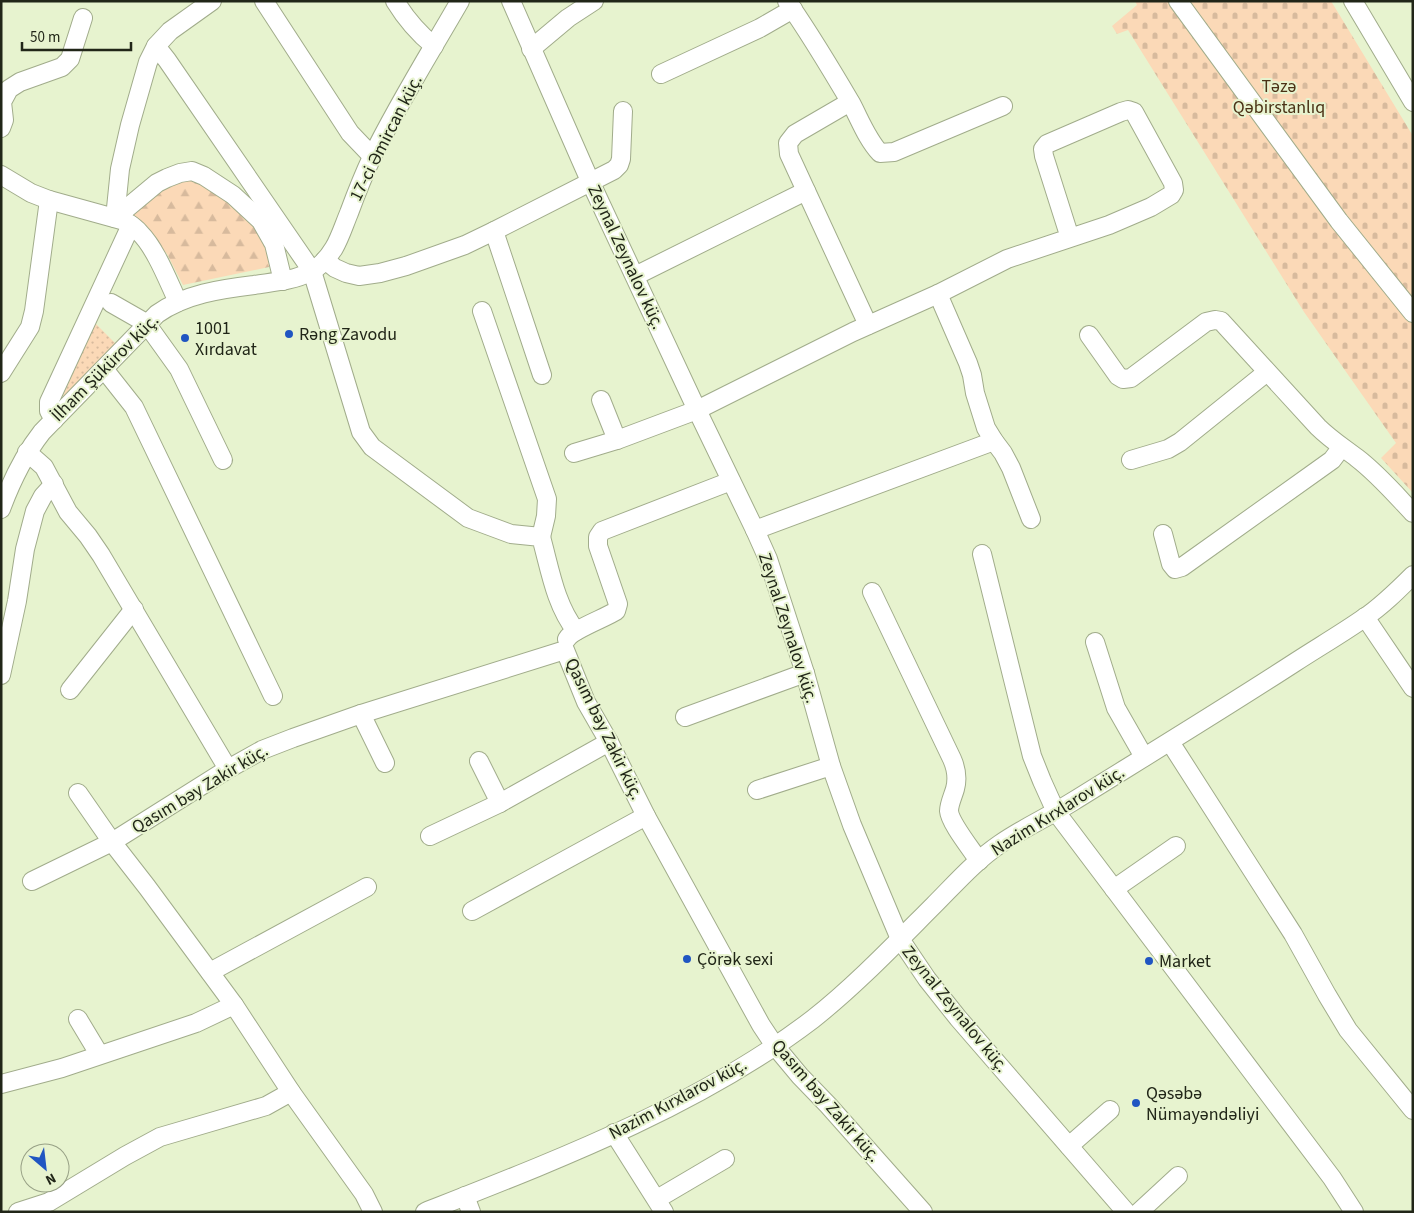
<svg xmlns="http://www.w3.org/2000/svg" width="1414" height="1213" font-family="'Source Sans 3',sans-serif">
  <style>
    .green { fill: url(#green-dots) }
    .forest { fill: url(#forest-firs) }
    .cemetery { fill: url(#cemetery-stones) }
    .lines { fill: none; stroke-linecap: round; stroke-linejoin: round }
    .minor-casing { stroke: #a1ac8b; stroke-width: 20 }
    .minor { stroke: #fff; stroke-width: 18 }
    .poi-dot { fill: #2055c2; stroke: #e7f3cf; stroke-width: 2 }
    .labels { text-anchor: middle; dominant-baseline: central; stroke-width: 4; stroke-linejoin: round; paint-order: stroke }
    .park-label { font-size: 18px; fill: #4b3216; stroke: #e7f3cf }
    .street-label { font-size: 18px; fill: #212618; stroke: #e7f3cf }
    .poi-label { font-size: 18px; fill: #212618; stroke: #e7f3cf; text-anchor: start }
  </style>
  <defs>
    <pattern id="green-dots" width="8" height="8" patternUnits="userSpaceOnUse" patternTransform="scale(1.25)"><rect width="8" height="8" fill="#fbd9b7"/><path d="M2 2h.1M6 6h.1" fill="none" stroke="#d7ba9d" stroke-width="1.8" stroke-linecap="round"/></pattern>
    <pattern id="forest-firs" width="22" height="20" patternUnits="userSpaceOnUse" patternTransform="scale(1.25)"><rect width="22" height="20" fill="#fbd9b7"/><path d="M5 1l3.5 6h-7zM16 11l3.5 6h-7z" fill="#d7ba9d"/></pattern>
    <pattern id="cemetery-stones" width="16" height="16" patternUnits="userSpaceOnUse" patternTransform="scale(1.25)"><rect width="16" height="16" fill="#fbd9b7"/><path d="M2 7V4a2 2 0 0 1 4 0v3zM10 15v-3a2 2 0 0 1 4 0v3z" fill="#d7ba9d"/></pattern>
  </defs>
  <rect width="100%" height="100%" fill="#e7f3cf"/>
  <polygon class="green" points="95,323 116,344 59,405"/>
  <polygon class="forest" points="179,179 200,181 232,201 261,232 271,252 269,267 183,285 167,254 130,215 146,200"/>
  <polygon class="cemetery" points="1135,1 1331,1 1413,136 1413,493 1381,458 1396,443 1304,312 1128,30 1117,34 1112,26 1137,5"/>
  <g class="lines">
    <defs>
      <g id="minor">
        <polyline points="264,1 350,133 372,156"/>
        <path d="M395,1C406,19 418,33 434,46"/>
        <polyline points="511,1 590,181 697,410 755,530 768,559 805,673 831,766 852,825 900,939 927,979 958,1018 1126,1212"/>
        <path d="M787,1C810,34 831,69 851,103C860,120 867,139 880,153L894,152L1003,106"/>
        <polyline points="1178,1 1339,221 1413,313"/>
        <polyline points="1353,1 1413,102"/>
        <path d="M156,46L167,60L312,271L361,432L372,447L468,518L511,534L541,537C550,569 555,604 576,631"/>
        <polyline points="531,49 568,18 594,1"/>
        <polyline points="661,74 760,28 793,9"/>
        <polyline points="850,102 795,134 788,143 789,154 868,325"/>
        <polyline points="1,128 4,120 2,102 9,89 20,82 62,67 70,59 83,18"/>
        <path d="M1,175L31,193L49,200L125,221C130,224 136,228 140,233C156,249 168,281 178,302"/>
        <polyline points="115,218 120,169 130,125 148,62 156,46 170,31 212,1"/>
        <polyline points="115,218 157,183 167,178 180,173 192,171 204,176 233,195 261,221 274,244 283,281"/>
        <polyline points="494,231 542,375"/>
        <polyline points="325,260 335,268 346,273 359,276 380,273 406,266 465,245 494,231 614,170 619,165 621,159 623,111"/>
        <polyline points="635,276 806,191"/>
        <polyline points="938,294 968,363 972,375 975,393 986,428 994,441 1003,453 1011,468 1031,519"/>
        <polyline points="111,303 146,323 179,369 223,460"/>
        <polyline points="482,311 547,499 546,516 541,537"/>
        <path d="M1089,335L1118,376L1123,379L1131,378L1206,322L1215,320L1221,321L1318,427C1330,439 1344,448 1357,458C1378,474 1395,494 1413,513"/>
        <polyline points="104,369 134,407 273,696"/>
        <polyline points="1,373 30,327 34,311 49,200"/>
        <polyline points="601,400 617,440"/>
        <polyline points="54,420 49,411 49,402 131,225"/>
        <polyline points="27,452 44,467 68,512 88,536 101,555 228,769"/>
        <polyline points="574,453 617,440 697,410 853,332 938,294 1007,259 1109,225 1151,207 1171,195 1174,190 1173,183 1134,112 1128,110 1121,112 1047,144 1043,149 1044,156 1070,238"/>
        <polyline points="1131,460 1168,449 1180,442 1267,372"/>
        <path d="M1,509C11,482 24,455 42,432L157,314C185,294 221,289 254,285C273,282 293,281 310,272C320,267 328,258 334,248C340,238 344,225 349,213C356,194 363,176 372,157C398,104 430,53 460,1"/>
        <polyline points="755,530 994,441"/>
        <polyline points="1163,534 1171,564 1175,569 1182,567 1318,470 1332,460 1341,448"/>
        <polyline points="982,554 1032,756 1042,781 1056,812 1332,1178 1354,1212"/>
        <path d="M872,592L952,759C956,768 958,778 955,789C953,796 949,804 949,811C950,823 972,850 979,861"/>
        <polyline points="1365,617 1413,688"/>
        <path d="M567,639C572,630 605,618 616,611L618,604L598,546V537L602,531L731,481"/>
        <polyline points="1095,642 1116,708 1144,757"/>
        <polyline points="1,675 17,601 25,549 35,511 43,496 54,484"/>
        <polyline points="70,690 134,609"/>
        <polyline points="361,714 385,763"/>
        <polyline points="685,717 805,673"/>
        <polyline points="1170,742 1293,934 1327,995 1348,1030 1413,1110"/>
        <polyline points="479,761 500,803"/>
        <polyline points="757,790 831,766"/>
        <polyline points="78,793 112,842 147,887 234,1005 291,1092 364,1194 373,1212"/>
        <polyline points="430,836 500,803 609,742"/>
        <polyline points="32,881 112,842 228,769 262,750 293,738 361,714 565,650 586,702 609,742 646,816 761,1025 775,1046 800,1076 828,1105 923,1212"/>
        <polyline points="1114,889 1176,846"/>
        <polyline points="472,911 646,816"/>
        <polyline points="210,972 367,887"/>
        <polyline points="78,1019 99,1054"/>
        <polyline points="1,1084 62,1068 196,1023 234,1005"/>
        <polyline points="614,1133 664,1212"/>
        <polyline points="1069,1146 1110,1110"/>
        <polyline points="465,1196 471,1212"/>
        <polyline points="657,1199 725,1159"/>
        <polyline points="18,1212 49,1202 125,1156 160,1137 266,1106 291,1092"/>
        <path d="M425,1212C557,1160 699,1106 813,1019C855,986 896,943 934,905C955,884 975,861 1000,844C1023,828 1048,817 1072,802C1146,756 1220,711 1294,663C1317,648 1341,634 1364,618C1382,606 1398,590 1413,575"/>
        <polyline points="1139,1212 1178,1176"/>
      </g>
    </defs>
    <use href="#minor" class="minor-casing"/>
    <use href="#minor" class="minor"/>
  </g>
  <g class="poi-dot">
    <circle cx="289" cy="334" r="5"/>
    <circle cx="185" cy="338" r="5"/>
    <circle cx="687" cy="959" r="5"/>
    <circle cx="1149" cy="961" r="5"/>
    <circle cx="1136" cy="1103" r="5"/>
  </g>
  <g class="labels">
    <g class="park-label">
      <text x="1279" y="86">Təzə<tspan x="1279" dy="21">Qəbirstanlıq</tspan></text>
    </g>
    <g class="street-label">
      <text transform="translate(386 138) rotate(-63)">17-ci Əmircan küç.</text>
      <text transform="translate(626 257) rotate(65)">Zeynal Zeynalov küç.</text>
      <text transform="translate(105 368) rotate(-45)">İlham Şükürov küç.</text>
      <text transform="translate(788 628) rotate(72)">Zeynal Zeynalov küç.</text>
      <text transform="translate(604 729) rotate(64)">Qasım bəy Zakir küç.</text>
      <text transform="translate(200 789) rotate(-31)">Qasım bəy Zakir küç.</text>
      <text transform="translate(1058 811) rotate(-32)">Nazim Kırxlarov küç.</text>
      <text transform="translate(955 1009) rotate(51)">Zeynal Zeynalov küç.</text>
      <text transform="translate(678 1099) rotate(-28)">Nazim Kırxlarov küç.</text>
      <text transform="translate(826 1101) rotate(49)">Qasım bəy Zakir küç.</text>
    </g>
    <g class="poi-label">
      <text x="195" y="328">1001<tspan x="195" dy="21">Xırdavat</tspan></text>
      <text x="299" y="334">Rəng Zavodu</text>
      <text x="697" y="959">Çörək sexi</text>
      <text x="1159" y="961">Market</text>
      <text x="1146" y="1093">Qəsəbə<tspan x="1146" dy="21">Nümayəndəliyi</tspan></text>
    </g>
  </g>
  <rect width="1414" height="1213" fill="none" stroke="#212618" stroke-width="5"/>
  <g transform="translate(45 1168) rotate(152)"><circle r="24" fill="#e7f3cf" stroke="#98a186"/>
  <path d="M0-4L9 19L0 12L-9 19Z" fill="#2055c2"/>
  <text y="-8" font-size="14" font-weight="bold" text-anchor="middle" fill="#212618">N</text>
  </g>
  <path d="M22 42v8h109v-8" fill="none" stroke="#212618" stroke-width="2.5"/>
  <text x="30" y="42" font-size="15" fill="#212618" stroke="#e7f3cf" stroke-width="4" paint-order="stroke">50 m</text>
</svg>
